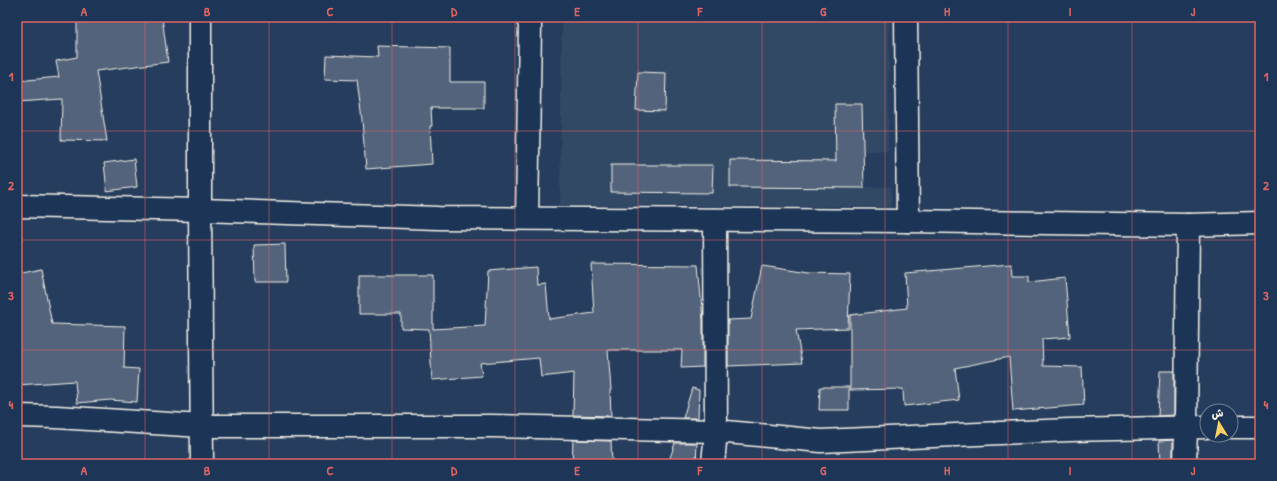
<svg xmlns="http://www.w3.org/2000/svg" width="1277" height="481" font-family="'Patrick Hand','Playpen Sans Arabic',sans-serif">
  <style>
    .built { fill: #334966 }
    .building { fill: #52647b; stroke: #f4f1e8 }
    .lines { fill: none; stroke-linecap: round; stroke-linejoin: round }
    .minor-casing { stroke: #f4f1e8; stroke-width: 25 }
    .minor { stroke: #1d3557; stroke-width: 22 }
    .grid { fill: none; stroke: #df6462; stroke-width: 1; stroke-opacity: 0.55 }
    .neatline { fill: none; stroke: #df6462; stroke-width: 1.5 }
    .grid-label { font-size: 13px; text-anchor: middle; font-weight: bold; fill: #df6462 }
  </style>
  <rect width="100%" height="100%" fill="#263d5d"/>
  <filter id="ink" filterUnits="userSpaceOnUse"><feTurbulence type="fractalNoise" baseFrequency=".025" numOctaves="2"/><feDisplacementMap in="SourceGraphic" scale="8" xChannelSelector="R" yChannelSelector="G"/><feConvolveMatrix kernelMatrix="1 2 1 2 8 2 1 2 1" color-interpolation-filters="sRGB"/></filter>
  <g filter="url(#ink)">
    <polygon class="built" points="562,17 889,17 888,151 860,151 861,187 891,187 891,207 560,205"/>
    <g class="building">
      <polygon points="77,17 162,17 168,62 96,71 107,141 61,140 62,99 17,102 17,81 59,77 56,61 77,57"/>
      <polygon points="377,46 450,48 450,82 484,82 484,108 431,108 432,126 430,126 432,164 366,169 362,120 357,80 325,79 326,55 378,57"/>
      <polygon points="638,72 666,73 665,111 636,110"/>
      <polygon points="835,104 862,104 864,188 730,187 730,160 836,161"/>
      <polygon points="134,159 137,187 107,191 104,163"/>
      <polygon points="611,165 713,165 712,193 611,192"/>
      <polygon points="285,244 286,282 255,282 254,245"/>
      <polygon points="591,264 698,265 703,320 703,367 681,368 682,350 608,350 611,390 610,390 611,416 573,415 574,373 541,377 539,358 480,363 482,376 432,380 429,329 401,328 401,314 359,314 359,275 433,275 433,329 485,326 488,271 536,267 537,285 546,284 549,319 594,313"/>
      <polygon points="1011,264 1012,276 1029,276 1029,282 1065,278 1070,337 1042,339 1043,366 1082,367 1084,405 1013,411 1009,357 955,368 959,400 904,406 903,389 850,390 850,315 907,308 905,273"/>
      <polygon points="762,266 809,273 850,274 848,328 796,330 802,363 728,366 728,320 751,319"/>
      <polygon points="41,269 52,324 125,326 124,368 139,369 137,402 110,400 77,403 75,381 17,385 17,274"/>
      <polygon points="1160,371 1174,371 1174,415 1158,416"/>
      <polygon points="820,387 849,387 849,410 819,410"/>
      <polygon points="692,388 699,390 698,418 683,418"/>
      <polygon points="573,440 611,441 612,464 572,464"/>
      <polygon points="1173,440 1173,464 1160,464 1159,441"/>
      <polygon points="675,443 697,443 696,464 668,464"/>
    </g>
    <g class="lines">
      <defs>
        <g id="minor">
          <polyline points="200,17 200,210 202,464"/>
          <polyline points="527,17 530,25 527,218"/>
          <polyline points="906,17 908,221"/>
          <polyline points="17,206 200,210 438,218 908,221 1188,225 1260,223"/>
          <polyline points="17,416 56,417 202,426 492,426 716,431 821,441 1069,430 1207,427"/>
          <polyline points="1231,427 1260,427"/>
          <polyline points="713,464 716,431 715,220"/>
          <polyline points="1185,464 1186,427 1188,225"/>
        </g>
      </defs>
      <use href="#minor" class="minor-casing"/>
      <use href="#minor" class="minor"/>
    </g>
  </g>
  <path class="grid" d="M145,17V464M269,17V464M392,17V464M515,17V464M638,17V464M762,17V464M885,17V464M1008,17V464M1132,17V464M17,131H1260M17,240H1260M17,350H1260"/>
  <rect width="1277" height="481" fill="none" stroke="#1d3557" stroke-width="44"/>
  <g transform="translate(1219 423) rotate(350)"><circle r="19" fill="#1d3557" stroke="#738091"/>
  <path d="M0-3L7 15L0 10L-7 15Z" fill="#ffd166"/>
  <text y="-6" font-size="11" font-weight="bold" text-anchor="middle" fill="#f4f1e8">ش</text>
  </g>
  <rect x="22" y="22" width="1233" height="437" class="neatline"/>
  <g class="grid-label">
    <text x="84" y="16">A</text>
    <text x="207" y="16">B</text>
    <text x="330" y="16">C</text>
    <text x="454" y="16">D</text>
    <text x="577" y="16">E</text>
    <text x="700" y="16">F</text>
    <text x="823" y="16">G</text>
    <text x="947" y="16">H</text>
    <text x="1070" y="16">I</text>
    <text x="1193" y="16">J</text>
    <text x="11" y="81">1</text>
    <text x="1266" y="81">1</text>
    <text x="11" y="190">2</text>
    <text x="1266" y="190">2</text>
    <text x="11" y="300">3</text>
    <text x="1266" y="300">3</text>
    <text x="11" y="409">4</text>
    <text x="1266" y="409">4</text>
    <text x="84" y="475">A</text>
    <text x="207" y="475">B</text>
    <text x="330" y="475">C</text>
    <text x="454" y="475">D</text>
    <text x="577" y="475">E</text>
    <text x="700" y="475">F</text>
    <text x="823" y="475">G</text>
    <text x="947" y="475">H</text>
    <text x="1070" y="475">I</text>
    <text x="1193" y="475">J</text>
  </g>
</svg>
